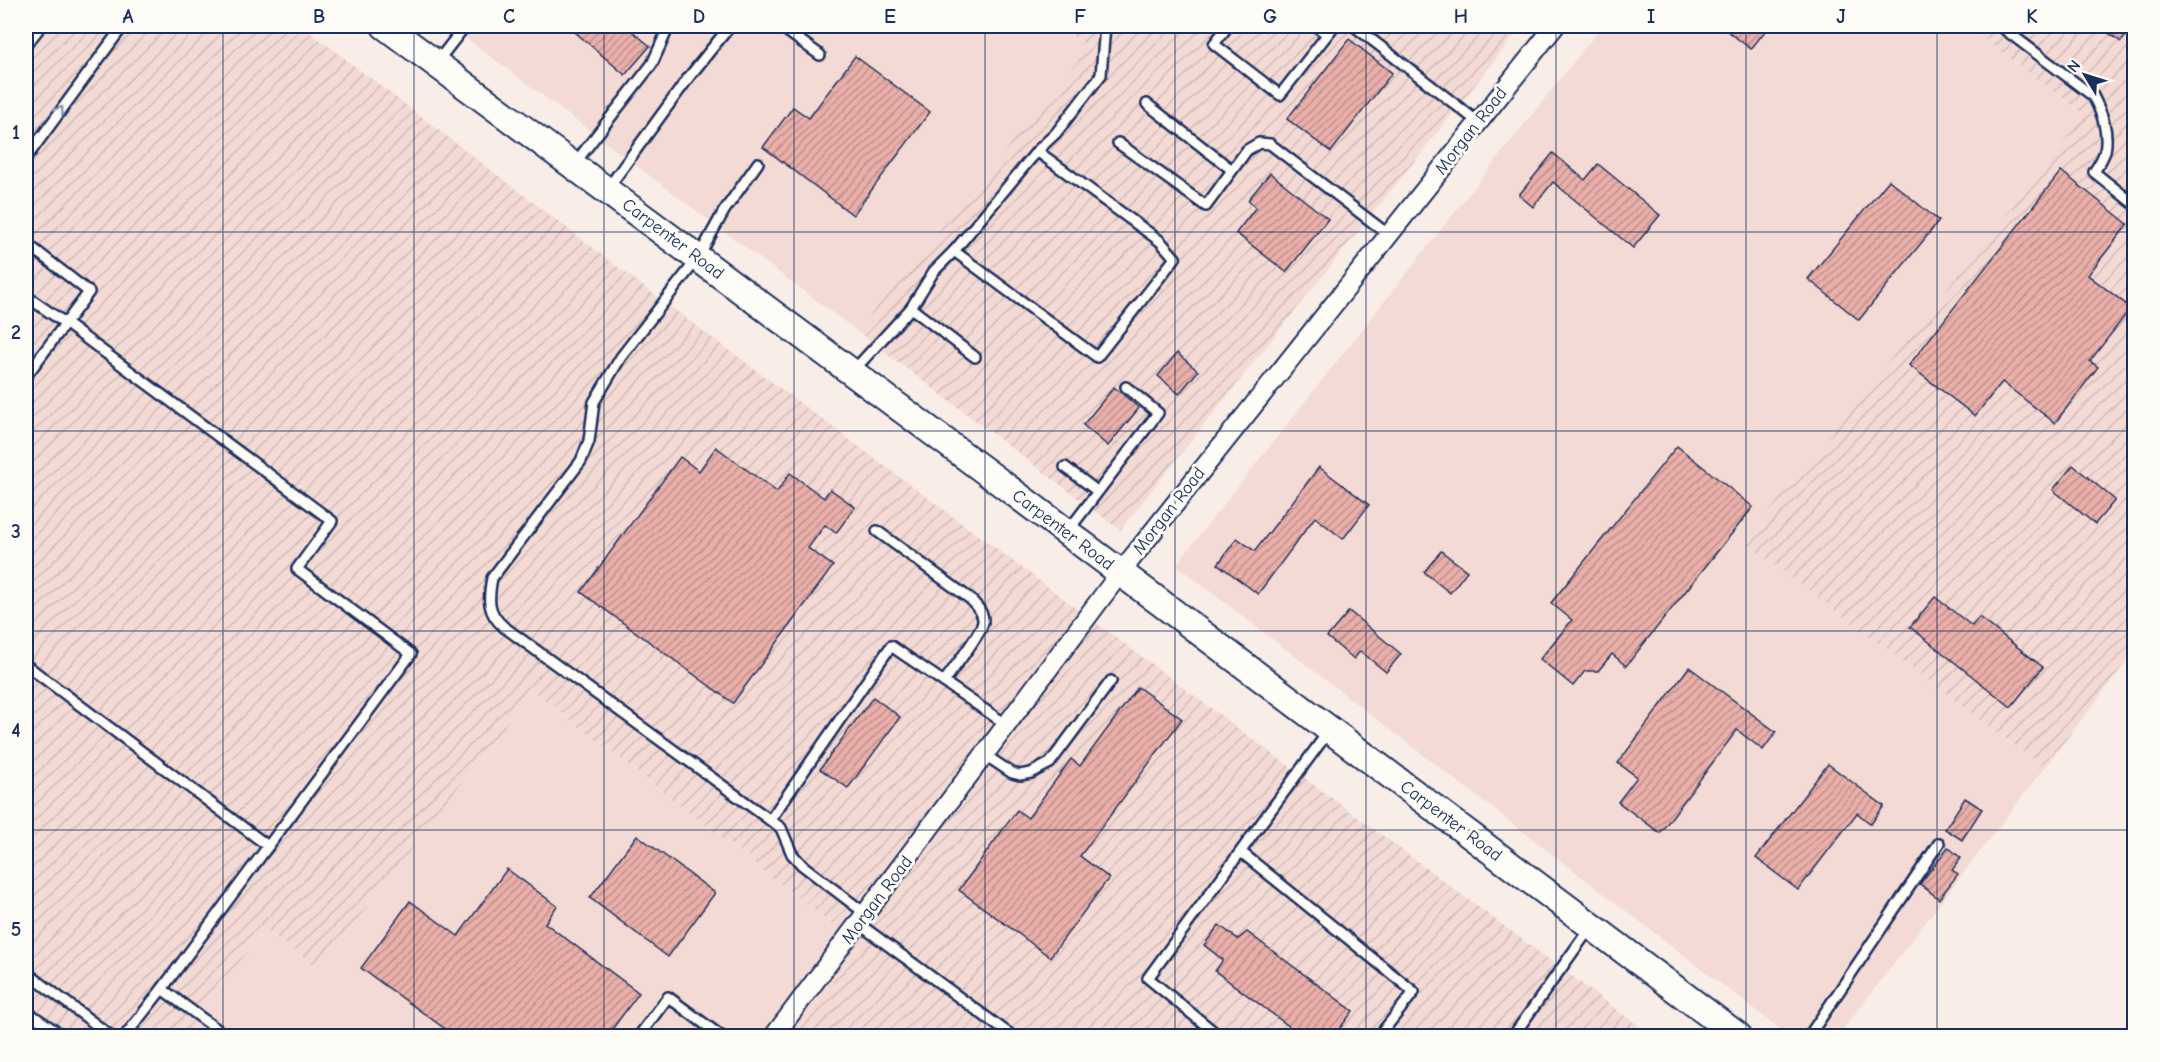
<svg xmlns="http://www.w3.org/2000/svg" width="2160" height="1062" font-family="'Comic Neue',sans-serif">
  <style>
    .built { fill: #f4dad4 }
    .industrial { fill: url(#industrial-furrows) }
    .building { fill: url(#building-hatch); stroke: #1b2f5e; stroke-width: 1.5 }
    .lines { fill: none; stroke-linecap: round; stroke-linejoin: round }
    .service-casing { stroke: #1b2f5e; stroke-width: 14 }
    .minor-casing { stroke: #1b2f5e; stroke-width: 22 }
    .secondary-casing { stroke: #1b2f5e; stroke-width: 30 }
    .service { stroke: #fdfcf7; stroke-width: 9 }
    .minor { stroke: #fdfcf7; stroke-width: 18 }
    .secondary { stroke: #fdfcf7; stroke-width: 26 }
    .oneway { stroke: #8c96aa }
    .grid { fill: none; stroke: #1b2f5e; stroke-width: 1.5; stroke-opacity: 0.55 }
    .labels { text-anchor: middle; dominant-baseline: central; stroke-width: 6; stroke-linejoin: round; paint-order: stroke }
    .street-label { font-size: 18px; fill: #1b2f5e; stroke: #fdfcf7 }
    .neatline { fill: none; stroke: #1b2f5e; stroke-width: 2 }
    .grid-label { font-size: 20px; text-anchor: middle; font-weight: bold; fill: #1b2f5e }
  </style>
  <defs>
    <pattern id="industrial-furrows" width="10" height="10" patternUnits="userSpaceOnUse" patternTransform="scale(1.5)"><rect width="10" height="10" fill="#f4dad4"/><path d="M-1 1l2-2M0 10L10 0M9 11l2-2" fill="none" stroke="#d1bbb8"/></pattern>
    <pattern id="building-hatch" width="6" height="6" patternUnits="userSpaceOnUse" patternTransform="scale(1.5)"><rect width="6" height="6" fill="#eaafa9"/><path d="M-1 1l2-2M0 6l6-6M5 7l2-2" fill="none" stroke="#bd8f8d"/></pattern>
  </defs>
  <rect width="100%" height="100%" fill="#f9ede7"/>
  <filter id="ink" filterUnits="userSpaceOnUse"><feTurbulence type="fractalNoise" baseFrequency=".0167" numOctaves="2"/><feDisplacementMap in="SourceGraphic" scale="12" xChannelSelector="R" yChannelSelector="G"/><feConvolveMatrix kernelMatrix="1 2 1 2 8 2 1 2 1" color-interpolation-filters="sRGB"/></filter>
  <g filter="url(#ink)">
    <g class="built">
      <polygon points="450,26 1059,26 1090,48 857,331"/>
      <polygon points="1602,26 1966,26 2085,115 1746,542 2044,768 1838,1036 1789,1036 1176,565"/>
      <polygon points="532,690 860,946 792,1036 182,1036 265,929 320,969"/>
    </g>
    <g class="industrial">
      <polygon points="26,26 302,26 644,287 1652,1036 792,1036 860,946 532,690 320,969 265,929 182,1036 26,1036"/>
      <polygon points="1059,26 1522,26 1120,530 857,331 1089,48"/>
      <polygon points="1966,26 2134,26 2134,652 2044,768 1745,542 2085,115"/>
    </g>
    <g class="building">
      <polygon points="568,26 626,26 650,46 625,75"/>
      <polygon points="1721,26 1769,26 1751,49"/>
      <polygon points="2099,26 2134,26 2121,42"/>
      <polygon points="1349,39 1392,73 1331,152 1287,119"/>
      <polygon points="855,56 930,112 853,215 763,147 793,107 809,118"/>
      <polygon points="1553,153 1585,180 1598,164 1660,215 1633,248 1553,182 1533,207 1519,195"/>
      <polygon points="2061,171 2128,224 2088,275 2131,308 2090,361 2098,367 2055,423 2002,382 1975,416 1909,365"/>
      <polygon points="1270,173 1328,219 1286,272 1236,233 1256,207 1248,200"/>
      <polygon points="1889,180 1939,221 1859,320 1808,279"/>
      <polygon points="1177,353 1198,371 1179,394 1158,376"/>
      <polygon points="1114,387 1139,408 1108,446 1083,425"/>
      <polygon points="1677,446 1753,507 1626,666 1612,654 1598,671 1585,671 1573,686 1540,659 1572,620 1551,603"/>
      <polygon points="716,447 777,492 790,473 824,498 830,489 855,507 836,533 825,525 808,548 833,566 733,703 581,592 680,457 699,471"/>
      <polygon points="2073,465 2115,500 2095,524 2053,490"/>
      <polygon points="1319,467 1369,505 1343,539 1315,517 1258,594 1218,564 1237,538 1255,551"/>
      <polygon points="1441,551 1467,571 1450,593 1424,572"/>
      <polygon points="1935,597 1972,626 1979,617 2043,667 2011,707 1910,627"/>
      <polygon points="1349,611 1401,654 1386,672 1360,651 1354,659 1327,637"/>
      <polygon points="1689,667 1776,732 1763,750 1737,730 1660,833 1618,802 1637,777 1618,763"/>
      <polygon points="1138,687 1182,719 1080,856 1109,878 1050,957 959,890 1017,810 1028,818 1071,759 1080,766"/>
      <polygon points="873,697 900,717 848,788 820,769"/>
      <polygon points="1828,764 1884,806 1871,824 1857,813 1798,890 1756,858"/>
      <polygon points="1965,798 1982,809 1962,840 1945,829"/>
      <polygon points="637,835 715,893 668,957 590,898"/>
      <polygon points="1948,847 1961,858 1952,870 1958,874 1939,899 1920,884"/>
      <polygon points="507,869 557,906 545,923 639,993 607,1036 455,1036 361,968 410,901 458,936"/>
      <polygon points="1219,925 1238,939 1247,932 1353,1011 1334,1036 1302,1036 1215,971 1223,960 1204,945"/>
    </g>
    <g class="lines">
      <defs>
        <g id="service">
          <polyline points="780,26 820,55"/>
          <polyline points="1228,26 1214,44 1280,95 1334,26"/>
          <polyline points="1316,26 1327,34"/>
          <polyline points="1354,26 1478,122"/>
          <path d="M2000,26L2093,96C2102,113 2109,131 2105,151C2103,158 2098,166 2094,172L2134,204"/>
          <polyline points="26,45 41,26"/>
          <polyline points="437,62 465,26"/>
          <polyline points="1147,104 1232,170"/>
          <polyline points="1118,143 1206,206 1247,150 1259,143 1270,144 1389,235"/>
          <polyline points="26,158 123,26"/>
          <polyline points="575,163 652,64 669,26"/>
          <path d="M758,163L724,211L698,258L621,357L594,402L589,441L581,461L492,578C488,599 487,613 504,627L781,828L792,854L802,865L866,914"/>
          <polyline points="608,188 689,77 730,26"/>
          <polyline points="26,243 89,292 26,376"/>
          <polyline points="954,251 1097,357 1175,258 1160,241 1037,151"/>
          <polyline points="26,296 65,323 332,521 297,569 411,654 162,989"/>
          <polyline points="911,308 975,357"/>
          <polyline points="853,371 911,308 934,271 954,251 1037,151 1056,133 1101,75 1105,26"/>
          <polyline points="1065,467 1097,491"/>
          <path d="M877,531L969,598C975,604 984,612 983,622C981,634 952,670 944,682"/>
          <polyline points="1068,531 1158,413 1126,387"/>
          <polyline points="26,665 268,846"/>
          <polyline points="985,755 1012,773 1020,775 1031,773 1050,763 1111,681"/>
          <polyline points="770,820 891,646 1007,725"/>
          <polyline points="1241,852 1414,992 1379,1036"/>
          <polyline points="859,924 1012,1036"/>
          <polyline points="26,972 111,1036"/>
          <polyline points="26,1011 63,1036"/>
          <polyline points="125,1036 162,989 226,1036"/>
          <polyline points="639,1036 668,997 721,1036"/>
          <polyline points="1219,1036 1148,978 1328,732"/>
          <polyline points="1513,1036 1590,928"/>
          <polyline points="1809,1036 1939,843"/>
        </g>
        <polyline id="minor" points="774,1036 1120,573 1555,26"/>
        <polyline id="secondary" points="385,26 997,480 1738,1036"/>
      </defs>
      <use href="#service" class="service-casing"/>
      <use href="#minor" class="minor-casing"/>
      <use href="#secondary" class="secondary-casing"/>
      <use href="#service" class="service"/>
      <use href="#minor" class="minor"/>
      <use href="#secondary" class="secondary"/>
    </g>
    <defs><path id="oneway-chevron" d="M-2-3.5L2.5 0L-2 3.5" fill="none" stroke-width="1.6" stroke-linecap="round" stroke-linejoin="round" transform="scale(1.5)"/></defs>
    <use class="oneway" href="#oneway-chevron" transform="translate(60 110) rotate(-54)"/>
  </g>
  <path class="grid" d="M223,26V1036M414,26V1036M604,26V1036M794,26V1036M985,26V1036M1175,26V1036M1366,26V1036M1556,26V1036M1746,26V1036M1937,26V1036M26,232H2134M26,431H2134M26,631H2134M26,830H2134"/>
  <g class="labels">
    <g class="street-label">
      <text transform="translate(1471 131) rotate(-52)">Morgan Road</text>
      <text transform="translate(673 239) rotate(37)">Carpenter Road</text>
      <text transform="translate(1169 511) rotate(-52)">Morgan Road</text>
      <text transform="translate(1063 530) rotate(37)">Carpenter Road</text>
      <text transform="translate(1451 821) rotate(37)">Carpenter Road</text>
      <text transform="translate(877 900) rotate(-53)">Morgan Road</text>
    </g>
  </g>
  <rect width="2160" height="1062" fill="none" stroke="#fdfcf7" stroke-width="66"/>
  <g transform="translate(2085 75) rotate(308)" stroke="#fdfcf7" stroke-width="4.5" paint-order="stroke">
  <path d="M0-4.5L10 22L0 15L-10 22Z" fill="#1b2f5e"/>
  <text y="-9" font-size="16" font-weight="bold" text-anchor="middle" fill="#1b2f5e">N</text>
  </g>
  <rect x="33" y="33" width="2094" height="996" class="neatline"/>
  <g class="grid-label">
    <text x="128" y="23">A</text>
    <text x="319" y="23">B</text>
    <text x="509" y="23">C</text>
    <text x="699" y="23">D</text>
    <text x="890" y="23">E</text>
    <text x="1080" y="23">F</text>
    <text x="1270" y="23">G</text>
    <text x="1461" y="23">H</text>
    <text x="1651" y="23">I</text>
    <text x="1841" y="23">J</text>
    <text x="2032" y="23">K</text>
    <text x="16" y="139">1</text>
    <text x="16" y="339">2</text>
    <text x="16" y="538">3</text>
    <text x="16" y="737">4</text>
    <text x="16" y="936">5</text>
  </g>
</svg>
